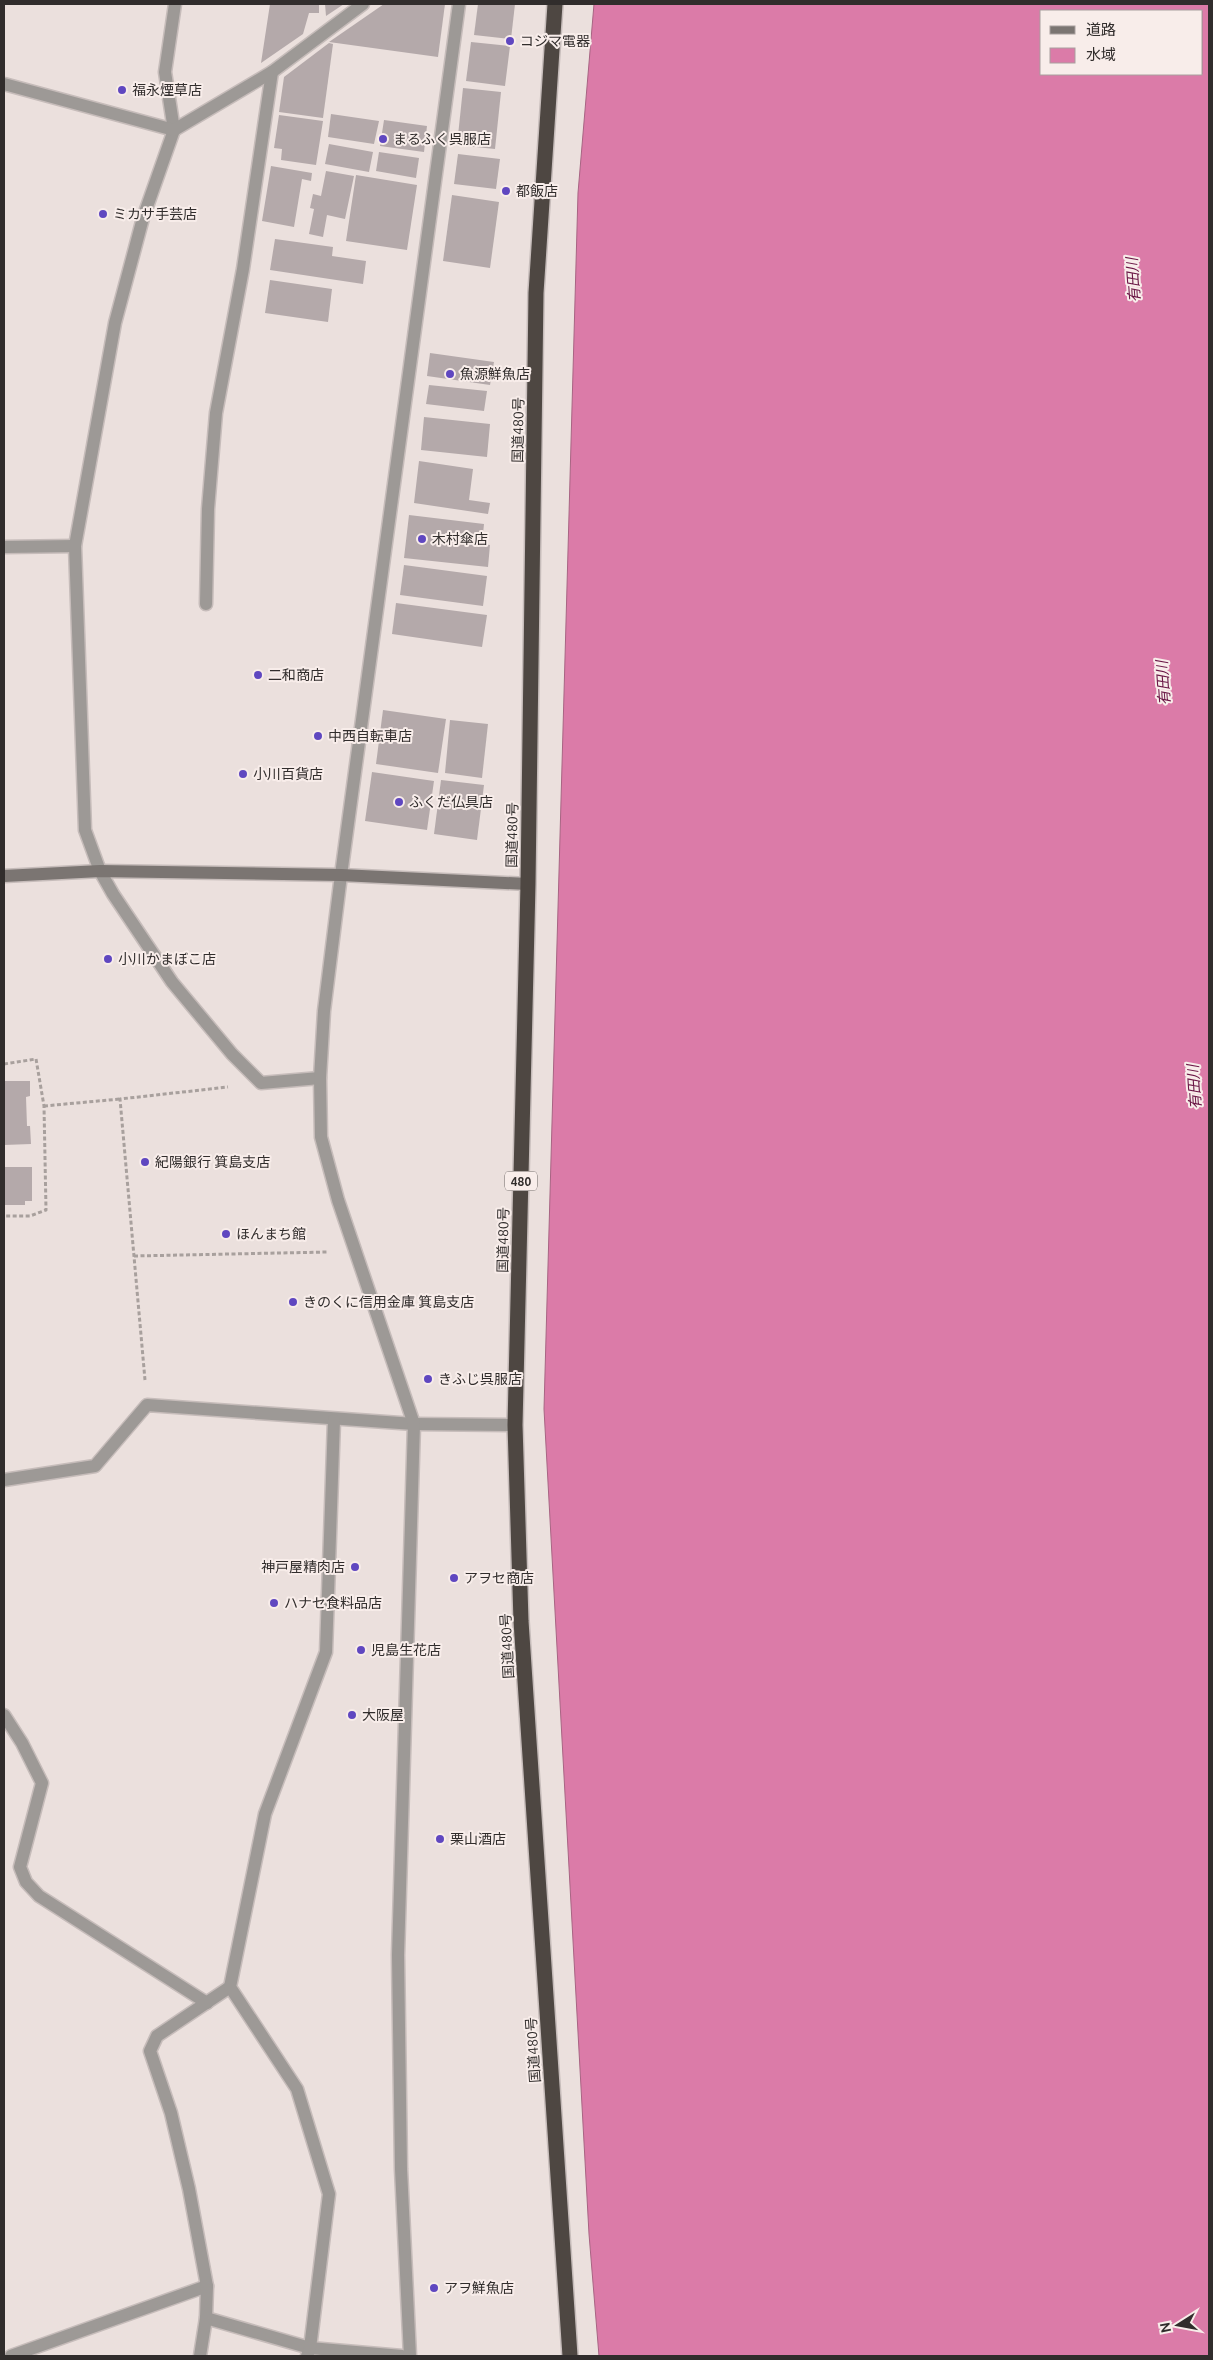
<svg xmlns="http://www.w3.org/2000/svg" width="1213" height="2360" font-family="Ubuntu,'Noto Sans JP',sans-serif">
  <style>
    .water { fill: #db7ba8; stroke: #a86483; fill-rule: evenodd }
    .building { fill: #b4a9aa }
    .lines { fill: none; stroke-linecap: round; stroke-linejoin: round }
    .lane-casing { stroke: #c6bcba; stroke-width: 15 }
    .street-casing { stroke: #c6bcba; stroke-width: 15 }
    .secondary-casing { stroke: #c6bcba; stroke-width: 15 }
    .highway-casing { stroke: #c6bcba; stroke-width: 18 }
    .path { stroke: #a8a09d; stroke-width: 3; stroke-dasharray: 4 2.5; stroke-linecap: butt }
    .lane { stroke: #9d9996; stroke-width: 12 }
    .street { stroke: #9d9996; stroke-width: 12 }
    .secondary { stroke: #7b7572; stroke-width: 12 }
    .highway { stroke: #4e4742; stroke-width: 15 }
    .poi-dot { fill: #5f47c0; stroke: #f8edea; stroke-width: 2 }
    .labels { text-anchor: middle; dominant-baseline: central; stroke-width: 4; stroke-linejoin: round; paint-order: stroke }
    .shield { fill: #f8edea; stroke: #6d6765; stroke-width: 1 }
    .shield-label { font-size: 12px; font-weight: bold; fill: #312d2c }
    .poi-label { font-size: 14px; fill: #312d2c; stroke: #f8edea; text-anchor: start }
    .street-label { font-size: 14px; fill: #312d2c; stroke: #f8edea }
    .water-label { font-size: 15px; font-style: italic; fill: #6a1545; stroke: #f8edea }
  </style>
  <rect width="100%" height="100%" fill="#ebe0dd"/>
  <path class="water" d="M594,4H1209V2356H599L589,2234L544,1409L578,193ZM1042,11H1202V74H1042Z"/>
  <g class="building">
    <polygon points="270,4 319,4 319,13 309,13 303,34 261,63"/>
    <polygon points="325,4 344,4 326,16"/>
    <polygon points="384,4 445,4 438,57 329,42"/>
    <polygon points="478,4 515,4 511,39 474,35"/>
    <polygon points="471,42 510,46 505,86 466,81"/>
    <polygon points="329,43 333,44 323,118 279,112 284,77"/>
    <polygon points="463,88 501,92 495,149 457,145"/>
    <polygon points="331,114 379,121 374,144 328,137"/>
    <polygon points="279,115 323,121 316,165 281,160 282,149 274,148"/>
    <polygon points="384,120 427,126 424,152 380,146"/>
    <polygon points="329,144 373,152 369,172 325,164"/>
    <polygon points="379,152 419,158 416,178 376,171"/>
    <polygon points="458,154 500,159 496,189 454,184"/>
    <polygon points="271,166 312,173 311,181 302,179 294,227 262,221"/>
    <polygon points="326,171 354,176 345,219 327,215 323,237 309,234 314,209 310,208 313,194 321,196"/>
    <polygon points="356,175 417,185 407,250 346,241"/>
    <polygon points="452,195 499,202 490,268 443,261"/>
    <polygon points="275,239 333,247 332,256 366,261 363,284 270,270"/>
    <polygon points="270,280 332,289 328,322 265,313"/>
    <polygon points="430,353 494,362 490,385 427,376"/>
    <polygon points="429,385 487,391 484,411 426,404"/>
    <polygon points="424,417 490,424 487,457 421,450"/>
    <polygon points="419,461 473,469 469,500 490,503 488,514 414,503"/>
    <polygon points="409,515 484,524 482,544 490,545 488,567 404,558"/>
    <polygon points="404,565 487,576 483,606 400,595"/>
    <polygon points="396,603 487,615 482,647 392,634"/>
    <polygon points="383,710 446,719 438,773 376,764"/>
    <polygon points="450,720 488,724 482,778 445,773"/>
    <polygon points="372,772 434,781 427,830 365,821"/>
    <polygon points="441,780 484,785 477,840 434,834"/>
    <polygon points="4,1081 30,1081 30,1096 26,1097 27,1126 30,1126 31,1144 4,1145"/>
    <polygon points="4,1167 32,1167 32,1201 25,1201 25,1205 4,1205"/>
  </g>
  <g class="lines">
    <defs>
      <g id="lane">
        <polyline points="4,547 75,546"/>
        <polyline points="206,604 208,509 216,413 243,269 272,72"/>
        <polyline points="4,1480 95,1466 147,1405 414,1424"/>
        <polyline points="4,1715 22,1743 42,1783 20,1867 26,1882 39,1896 207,2003"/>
        <polyline points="206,2318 310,2348 402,2356"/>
        <polyline points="11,2356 207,2286"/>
        <polyline points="200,2356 206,2318 207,2286 189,2189 171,2113 150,2051 157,2036 230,1987"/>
        <polyline points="307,2356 310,2348 329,2194 297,2089 230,1987 265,1814 326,1652 334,1420"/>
      </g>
      <g id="street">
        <polyline points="175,4 165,72 174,130 143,218 115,323 75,546 85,830 100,871 113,894 172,982 232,1054 261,1083 320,1078"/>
        <polyline points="4,84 174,130 272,72 363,4"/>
        <polyline points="414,1424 515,1425"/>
        <polyline points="410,2356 401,2169 398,1955 414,1424 338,1200 321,1137 320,1078 324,1011 341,875 459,4"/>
      </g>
      <polyline id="secondary" points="4,876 100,871 341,875 528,884"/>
      <polyline id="highway" points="555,4 536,293 528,884 515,1425 521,1621 570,2356"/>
    </defs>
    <use href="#lane" class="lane-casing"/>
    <use href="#street" class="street-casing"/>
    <use href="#secondary" class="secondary-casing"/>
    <use href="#highway" class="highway-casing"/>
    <g class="path">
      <polyline points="4,1064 36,1059 44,1106 46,1210 30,1216 4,1216"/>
      <polyline points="44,1106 120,1099"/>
      <polyline points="134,1256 328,1252"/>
      <polyline points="145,1380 120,1099 228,1087"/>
    </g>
    <use href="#lane" class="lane"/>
    <use href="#street" class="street"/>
    <use href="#secondary" class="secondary"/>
    <use href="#highway" class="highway"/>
  </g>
  <g class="poi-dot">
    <circle cx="510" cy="41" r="5"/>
    <circle cx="122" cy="90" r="5"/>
    <circle cx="383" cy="139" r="5"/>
    <circle cx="506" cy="191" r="5"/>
    <circle cx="103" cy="214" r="5"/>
    <circle cx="450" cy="374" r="5"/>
    <circle cx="422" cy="539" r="5"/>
    <circle cx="258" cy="675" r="5"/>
    <circle cx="318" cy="736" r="5"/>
    <circle cx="243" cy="774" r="5"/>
    <circle cx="399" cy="802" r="5"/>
    <circle cx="108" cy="959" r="5"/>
    <circle cx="145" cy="1162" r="5"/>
    <circle cx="226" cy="1234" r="5"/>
    <circle cx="293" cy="1302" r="5"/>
    <circle cx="428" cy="1379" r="5"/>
    <circle cx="355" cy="1567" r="5"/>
    <circle cx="454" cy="1578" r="5"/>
    <circle cx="274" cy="1603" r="5"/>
    <circle cx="361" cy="1650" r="5"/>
    <circle cx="352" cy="1715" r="5"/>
    <circle cx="440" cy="1839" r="5"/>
    <circle cx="434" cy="2288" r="5"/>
  </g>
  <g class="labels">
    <rect class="shield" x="505" y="1171.5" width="32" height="19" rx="4"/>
    <g class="shield-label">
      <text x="521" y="1181">480</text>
    </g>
    <g class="poi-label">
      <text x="520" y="41">コジマ電器</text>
      <text x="132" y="90">福永煙草店</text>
      <text x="393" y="139">まるふく呉服店</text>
      <text x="516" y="191">都飯店</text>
      <text x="113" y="214">ミカサ手芸店</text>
      <text x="460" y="374">魚源鮮魚店</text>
      <text x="432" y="539">木村傘店</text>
      <text x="268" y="675">二和商店</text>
      <text x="328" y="736">中西自転車店</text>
      <text x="253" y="774">小川百貨店</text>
      <text x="409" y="802">ふくだ仏具店</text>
      <text x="118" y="959">小川かまぼこ店</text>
      <text x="155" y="1162">紀陽銀行 箕島支店</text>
      <text x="236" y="1234">ほんまち館</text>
      <text x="303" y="1302">きのくに信用金庫 箕島支店</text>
      <text x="438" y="1379">きふじ呉服店</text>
      <text x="345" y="1567" text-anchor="end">神戸屋精肉店</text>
      <text x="464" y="1578">アヲセ商店</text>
      <text x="284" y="1603">ハナセ食料品店</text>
      <text x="371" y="1650">児島生花店</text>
      <text x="362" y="1715">大阪屋</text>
      <text x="450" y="1839">栗山酒店</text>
      <text x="444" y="2288">アヲ鮮魚店</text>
    </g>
    <g class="street-label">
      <text transform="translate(518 430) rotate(-89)">国道480号</text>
      <text transform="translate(512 835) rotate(-89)">国道480号</text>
      <text transform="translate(503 1240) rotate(-89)">国道480号</text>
      <text transform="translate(507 1646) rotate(-93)">国道480号</text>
      <text transform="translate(533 2050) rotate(-94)">国道480号</text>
    </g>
    <g class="water-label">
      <text transform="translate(1133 280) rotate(-94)">有田川</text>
      <text transform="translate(1163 683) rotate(-94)">有田川</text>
      <text transform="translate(1194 1087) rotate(-94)">有田川</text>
    </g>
  </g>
  <rect width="1213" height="2360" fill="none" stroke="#312d2c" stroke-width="10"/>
  <rect x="1040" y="10" width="162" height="65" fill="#f8edea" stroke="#a8a09e"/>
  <rect x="1050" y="26" width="25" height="8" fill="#7b7572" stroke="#a8a09e"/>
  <text x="1086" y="35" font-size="15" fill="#312d2c">道路</text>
  <rect x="1050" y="48" width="25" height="15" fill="#db7ba8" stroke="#a8a09e"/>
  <text x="1086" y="60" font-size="15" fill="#312d2c">水域</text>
  <g transform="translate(1178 2325) rotate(259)" stroke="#f8edea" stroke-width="4" paint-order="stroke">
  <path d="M0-4L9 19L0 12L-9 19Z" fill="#312d2c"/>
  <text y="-8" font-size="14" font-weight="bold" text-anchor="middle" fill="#312d2c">N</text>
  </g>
</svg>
